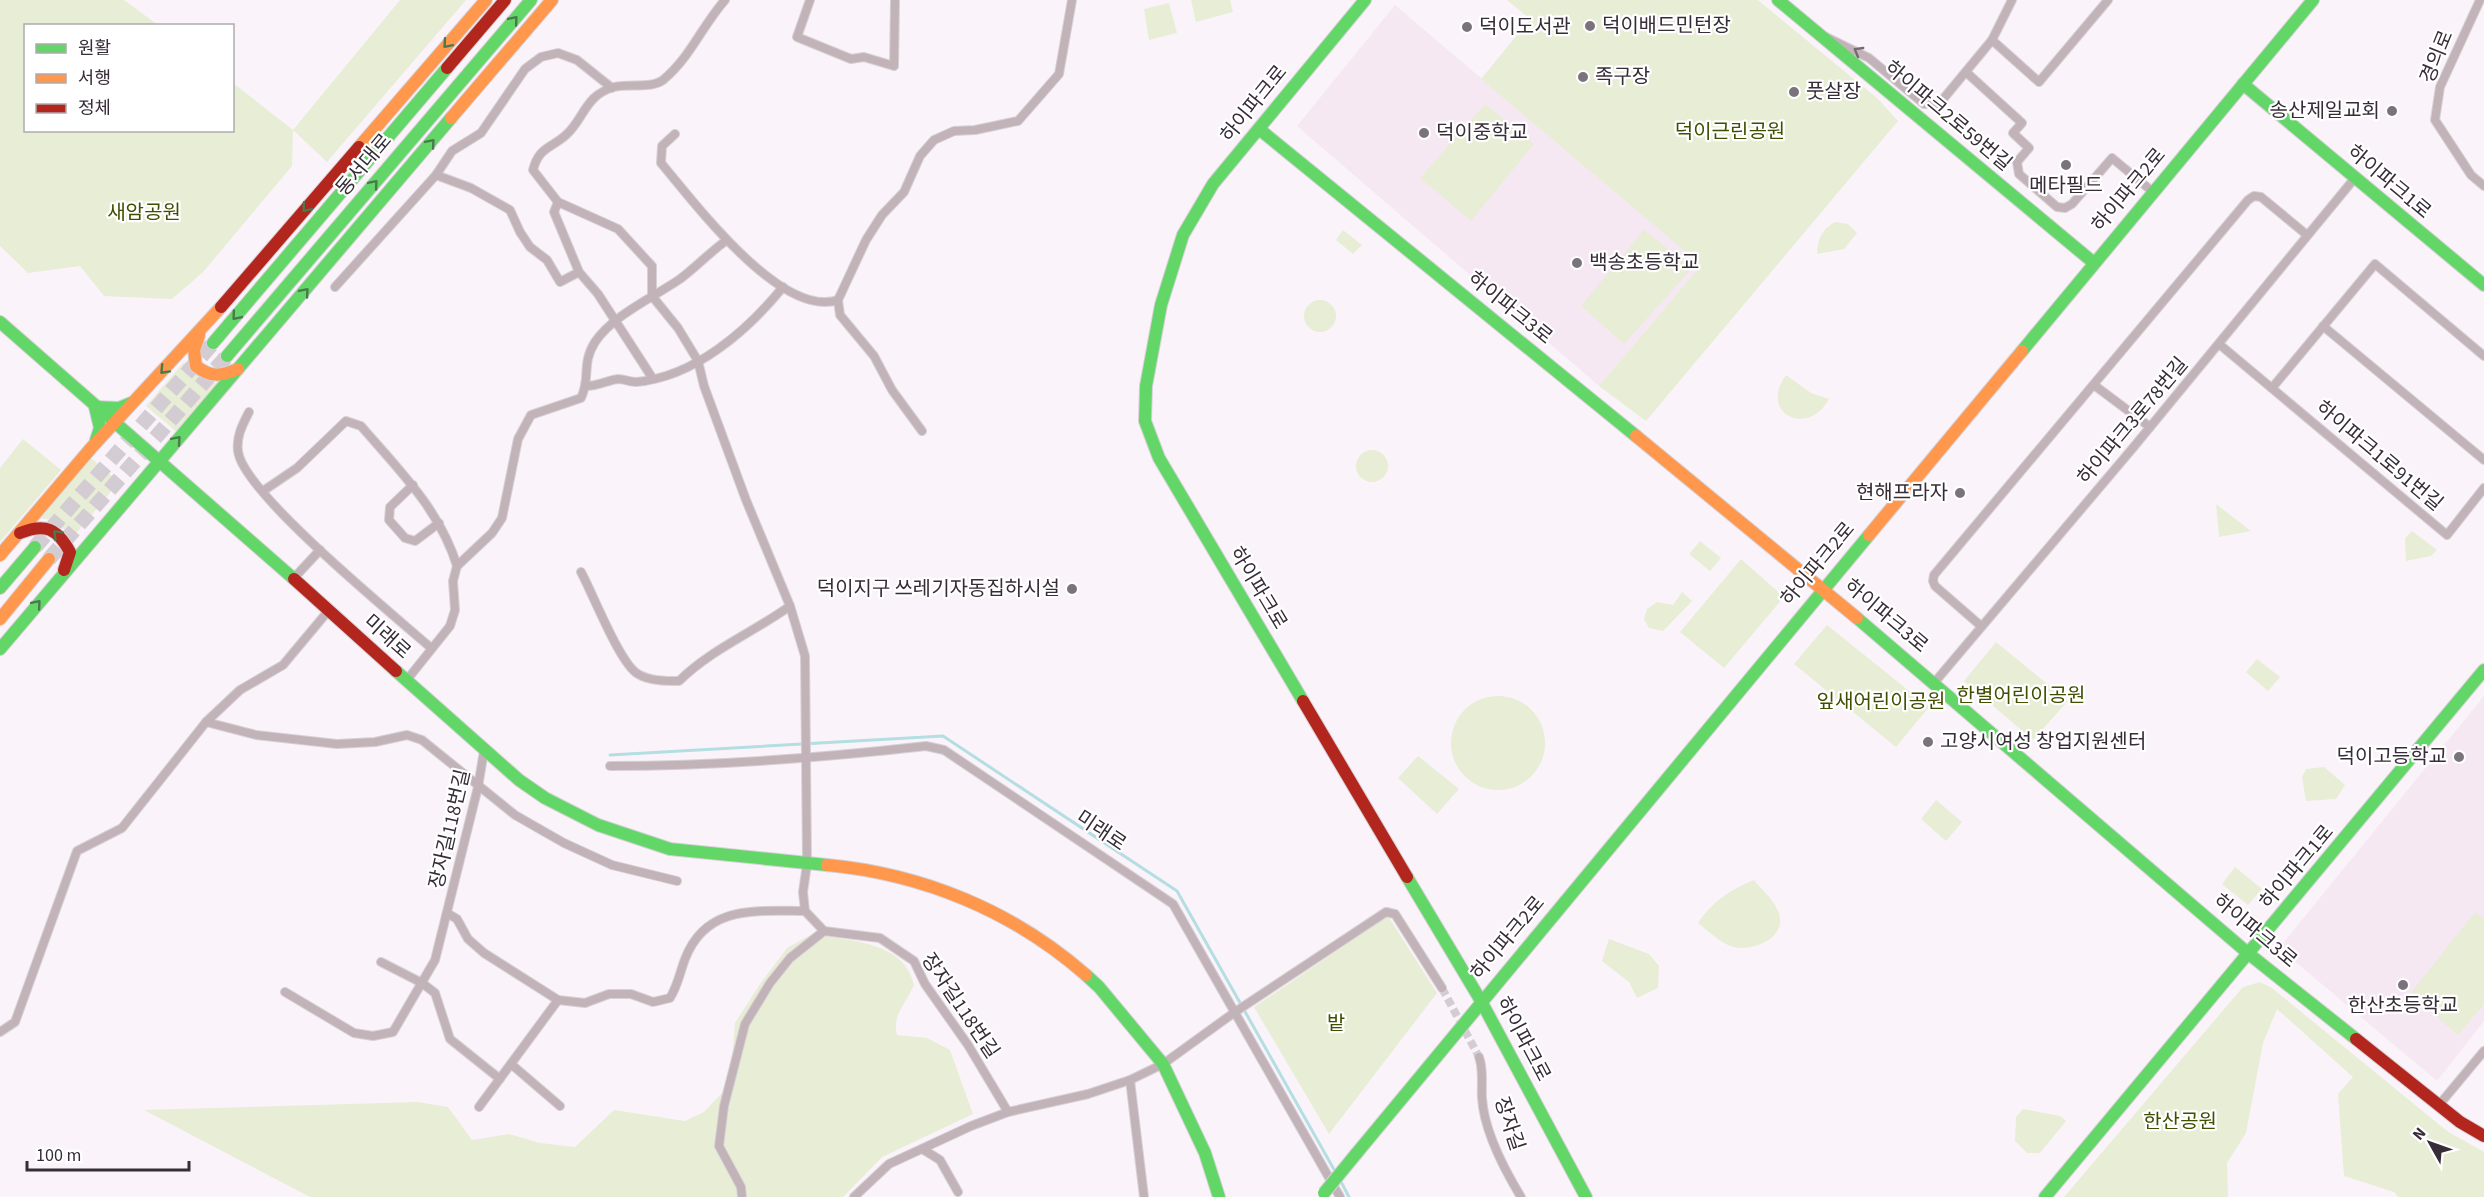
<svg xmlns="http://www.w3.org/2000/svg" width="2484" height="1197" font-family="'Source Sans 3','Noto Sans KR',sans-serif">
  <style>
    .education { fill: #f5e8f3 }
    .green { fill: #e8edd6 }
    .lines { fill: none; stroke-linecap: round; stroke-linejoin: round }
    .stream { stroke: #b3dee2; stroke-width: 3 }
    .street-tunnel { stroke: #d3ccd3; stroke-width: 8; stroke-dasharray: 8 4; stroke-linecap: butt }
    .highway-tunnel { stroke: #d3ccd3; stroke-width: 15; stroke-dasharray: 15 8; stroke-linecap: butt }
    .street-casing { stroke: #d6d1d6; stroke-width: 10 }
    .fast-casing { stroke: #d6d1d6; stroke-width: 14 }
    .slow-casing { stroke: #d6d1d6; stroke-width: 14 }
    .jam-casing { stroke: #d6d1d6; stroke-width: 14 }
    .street { stroke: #c2b3b8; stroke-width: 8 }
    .fast { stroke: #63d668; stroke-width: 12 }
    .slow { stroke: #ff974d; stroke-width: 12 }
    .jam { stroke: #b3261e; stroke-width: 12 }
    .fast-bridge-casing { stroke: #d6d1d6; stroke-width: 14; stroke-linecap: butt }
    .fast-bridge { stroke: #63d668; stroke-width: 12 }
    .oneway { stroke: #4a794c }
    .oneway2 { stroke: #756970 }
    .poi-dot { fill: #7b737b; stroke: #fff; stroke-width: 2 }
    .labels { text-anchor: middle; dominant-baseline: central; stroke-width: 4.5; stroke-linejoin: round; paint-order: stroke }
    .poi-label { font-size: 20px; fill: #362d36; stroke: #fff; text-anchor: start }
    .street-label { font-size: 20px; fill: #362d36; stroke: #fff }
    .park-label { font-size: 20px; fill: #414f01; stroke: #fff }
  </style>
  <rect width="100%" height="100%" fill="#faf4fa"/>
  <g class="education">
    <polygon points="1395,5 1701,265 1599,386 1297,126"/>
    <polygon points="2484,696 2484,1021 2437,1081 2279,948"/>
  </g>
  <g class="green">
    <polygon points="0,0 124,0 158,25 26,26 26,130 232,130 233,83 293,130 400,0 466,0 327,162 293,130 292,166 203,272 172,299 104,296 80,266 28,273 0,246"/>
    <polygon points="1191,0 1230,0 1233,12 1196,22"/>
    <polygon points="1507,0 1758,0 1878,99 1898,121 1646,421 1599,386 1701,265 1481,79 1530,19"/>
    <polygon points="1169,3 1177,33 1149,40 1144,9"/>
    <polygon points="1485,104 1534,144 1471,221 1420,178"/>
    <path d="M1835,222L1848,224L1857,233L1844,249L1817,254C1818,239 1821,230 1835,222Z"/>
    <polygon points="1343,230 1362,245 1353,254 1336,240"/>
    <polygon points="1644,230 1692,268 1624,344 1581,306"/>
    <circle cx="1320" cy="316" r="16"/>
    <polygon points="184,362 203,381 221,384 178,433 146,406"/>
    <path d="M1786,375L1811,393L1829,399C1808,438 1758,414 1786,375Z"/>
    <polygon points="23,439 61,470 0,542 0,468"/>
    <circle cx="1372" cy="466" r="16"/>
    <polygon points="88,459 92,459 119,482 73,537 53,520 39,518"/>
    <polygon points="2216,504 2251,531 2219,537"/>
    <polygon points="2412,531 2437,550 2431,556 2406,561 2405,538"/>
    <polygon points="1700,541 1721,558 1710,571 1689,554"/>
    <polygon points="1741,559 1784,597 1724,668 1680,632"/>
    <polygon points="1682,592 1692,601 1663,631 1649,628 1644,619 1647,609 1657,602 1673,605"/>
    <polygon points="1827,625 1929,707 1896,747 1794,664"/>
    <polygon points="1996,642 2068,701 2033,740 1964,681"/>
    <polygon points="2257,659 2280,677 2268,691 2246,672"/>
    <circle cx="1498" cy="743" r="47"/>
    <polygon points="1418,756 1459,789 1437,814 1398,778"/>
    <polygon points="2324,767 2345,785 2336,799 2306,801 2302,777 2306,769"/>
    <polygon points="1936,800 1962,822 1946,841 1921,819"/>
    <polygon points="2235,867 2262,889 2248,905 2222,884"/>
    <path d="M1754,880C1761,889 1772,898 1777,909C1792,938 1749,955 1728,945C1717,940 1707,930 1698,923C1713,901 1730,890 1754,880Z"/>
    <polygon points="2475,912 2484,919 2484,1004 2458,1035 2410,994"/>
    <polygon points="1388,916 1437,993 1329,1134 1254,1007"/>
    <path d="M812,934C849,941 905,941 914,985C906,1004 892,1014 897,1035L927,1038L950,1050L973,1114L882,1157L843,1197H310L144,1110L418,1102L448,1107L472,1140L509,1134L540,1143L575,1147L614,1110L685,1121L704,1112L723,1092L732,1058L735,1023L760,984L787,948Z"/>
    <polygon points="1609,939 1649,954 1659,966 1658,988 1637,998 1629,982 1602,961"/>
    <polygon points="2260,982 2272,988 2447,1131 2484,1152 2484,1197 2398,1197 2394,1192 2344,1176 2338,1094 2353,1077 2277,1009 2263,1043 2246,1133 2227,1163 2228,1197 2064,1197 2243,987"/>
    <polygon points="2023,1109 2060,1116 2066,1121 2040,1153 2027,1153 2015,1141 2016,1117"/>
  </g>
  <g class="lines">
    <g class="stream">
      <polyline points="610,755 943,736 1177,891 1336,1173"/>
      <polyline points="1339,1178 1349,1197"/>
    </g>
    <polyline class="street-tunnel" points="1442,988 1479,1057"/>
    <g class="highway-tunnel">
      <polyline points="35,547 213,343"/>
      <polyline points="49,559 227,356"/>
    </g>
    <defs>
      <g id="street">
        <path d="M725,0C702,26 690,58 663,80C651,89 629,83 614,87C585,95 584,119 566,135C550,149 539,147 533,170L558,202L618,229L652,266V296L678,328L698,361L704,386L746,500L790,606L805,656L807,864L803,892L805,911L824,931L880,938L914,961L925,984L968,1045L1008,1112"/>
        <polyline points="810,0 797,37 851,59 864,57 894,66 895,0"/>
        <polyline points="2480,0 2440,87 2435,120 2471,175 2484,186"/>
        <polyline points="1826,37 1869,58 1924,104 1939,104 1992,40 2012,0"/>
        <polyline points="1992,40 2039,82 2108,0"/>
        <polyline points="1966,72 2022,123 2013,133 2029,148 2017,162 2019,174 2057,207 2065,208 2072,204 2112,158 2153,192"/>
        <path d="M675,134L662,146L661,163C694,202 781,319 838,300"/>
        <polyline points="436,175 471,188 510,210 520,232 530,247 547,260 560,282 579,272"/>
        <polyline points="558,202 554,212 579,272 598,294 653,379"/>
        <polyline points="335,287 436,175 452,151 481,133 525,69 541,57 558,53 577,60 612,88"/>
        <polyline points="2323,326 2484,460"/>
        <polyline points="2219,344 2447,535 2484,488"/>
        <polyline points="2094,385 2150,427"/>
        <path d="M587,386C598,386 608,380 618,379C624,379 630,382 636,382C695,377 748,330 783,287"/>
        <polyline points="2272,388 2375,264 2484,356"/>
        <path d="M249,412C243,424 236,436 238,451C242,492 395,616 431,648"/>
        <polyline points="922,431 892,390 874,356 840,315 838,300 866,240 882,215 904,192 920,156 934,140 954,131 975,130 1018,121 1059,74 1072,0"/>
        <polyline points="413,485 390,507 389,520 405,538 415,541 439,523"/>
        <path d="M263,491L297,468L346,421L361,426C399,470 440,510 457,566"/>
        <path d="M581,572C593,594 620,664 638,674C649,681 666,681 679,681C710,650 754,632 790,606"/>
        <polyline points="293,579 320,550"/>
        <polyline points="1981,626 1935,586 1933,581 1934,575 2248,200 2254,196 2261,197 2307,235"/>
        <path d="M406,681L450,626L455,610L453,581L457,566L492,533L502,518L518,439L531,415L581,398C591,378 581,364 595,342C613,315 654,297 680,279C696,267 710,252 727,240"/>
        <polyline points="1934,683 2132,449 2354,179"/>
        <polyline points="206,722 256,735 337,744 375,742 407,735 422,740 515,815 564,843 612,865 677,881"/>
        <path d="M610,766C716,766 820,758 926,746L944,750L1173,904L1340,1197"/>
        <path d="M447,913L457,919L468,939L484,953L558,1000L585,1003L609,994H631L653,1002L670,998C678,985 680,972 685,959C706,904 757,911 805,911"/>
        <polyline points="381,962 422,983 435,993 450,1039 500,1079"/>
        <polyline points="285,992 354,1033 373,1036 393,1032 435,960 478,787 484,751"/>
        <polyline points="0,1032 15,1022 77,851 122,828 206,722 240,690 283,665 329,610"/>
        <path d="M1479,1057C1484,1070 1481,1084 1482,1098C1484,1131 1504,1169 1521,1197"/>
        <polyline points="511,1064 560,1106"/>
        <polyline points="1130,1080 1144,1197"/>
        <polyline points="2439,1105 2484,1051"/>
        <polyline points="479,1107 558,1000"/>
        <polyline points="924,1150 940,1160 958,1192"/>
        <polyline points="742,1197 741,1187 719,1146 724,1106 745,1024 770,983 790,958 824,931"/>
        <polyline points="854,1197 889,1164 971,1126 1008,1112 1088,1094 1130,1080 1163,1064 1235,1012 1386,912 1395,914 1442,988"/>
      </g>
      <g id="fast">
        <polyline points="1778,0 2094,263"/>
        <polyline points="2243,84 2484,285"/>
        <polyline points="1259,129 1636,436"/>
        <polyline points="0,322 294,579"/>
        <polyline points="213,343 447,68"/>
        <polyline points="2022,351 2313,0"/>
        <polyline points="227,356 531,0"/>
        <polyline points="96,440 100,428 95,407 119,408 131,403"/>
        <polyline points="0,588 35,547"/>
        <polyline points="1857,618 2249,954 2356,1039"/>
        <polyline points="0,649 451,118"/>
        <polyline points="396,671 519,780 545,798 598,825 670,849 827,865"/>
        <polyline points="1303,701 1159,458 1145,421 1146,386 1161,305 1183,235 1213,184 1365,0"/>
        <polyline points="1407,877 1481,1001 1586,1197"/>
        <polyline points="1086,975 1099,987 1163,1064 1205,1153 1219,1197"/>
        <polyline points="1356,1154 1869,535"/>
        <polyline points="2045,1197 2484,670"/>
      </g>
      <g id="slow">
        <polyline points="451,118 552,0"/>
        <polyline points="359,147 486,0"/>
        <path d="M199,335L194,350L196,366C211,378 221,376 238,369"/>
        <polyline points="1636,436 1857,618"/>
        <polyline points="1869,535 2022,351"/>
        <polyline points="0,555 92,447 221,307"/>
        <polyline points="0,619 49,559"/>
        <path d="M827,865C923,874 1013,911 1086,975"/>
      </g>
      <g id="jam">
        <polyline points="447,68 505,0"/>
        <polyline points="221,307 359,147"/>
        <path d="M20,533C45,523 57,528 70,552L64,570"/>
        <polyline points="294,579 396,671"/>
        <polyline points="1303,701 1407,877"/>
        <polyline points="2356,1039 2460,1122 2484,1136"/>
      </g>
    </defs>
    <use href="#street" class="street-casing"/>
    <use href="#fast" class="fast-casing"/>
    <use href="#slow" class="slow-casing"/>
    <use href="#jam" class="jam-casing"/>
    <use href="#street" class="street"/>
    <use href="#fast" class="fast"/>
    <use href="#slow" class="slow"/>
    <use href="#jam" class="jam"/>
    <defs>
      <polyline id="fast-bridge" points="1324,1193 1356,1154"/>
    </defs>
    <use href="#fast-bridge" class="fast-bridge-casing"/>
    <use href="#fast-bridge" class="fast-bridge"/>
  </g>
  <defs><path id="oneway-chevron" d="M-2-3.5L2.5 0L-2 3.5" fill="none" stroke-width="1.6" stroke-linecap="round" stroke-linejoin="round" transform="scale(1.5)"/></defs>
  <g class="oneway">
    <use href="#oneway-chevron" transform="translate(514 20) rotate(-50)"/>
    <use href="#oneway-chevron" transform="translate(447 44) rotate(131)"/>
    <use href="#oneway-chevron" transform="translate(431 143) rotate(-50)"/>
    <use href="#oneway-chevron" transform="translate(374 184) rotate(-50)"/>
    <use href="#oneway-chevron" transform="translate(306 208) rotate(131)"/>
    <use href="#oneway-chevron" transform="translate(305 292) rotate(-50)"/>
    <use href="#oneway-chevron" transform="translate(236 316) rotate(130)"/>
    <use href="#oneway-chevron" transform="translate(164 370) rotate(133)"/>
    <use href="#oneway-chevron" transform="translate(177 440) rotate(-49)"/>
    <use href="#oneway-chevron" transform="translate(57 534) rotate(-135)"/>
    <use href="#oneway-chevron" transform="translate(37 604) rotate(-50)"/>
  </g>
  <use class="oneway2" href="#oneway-chevron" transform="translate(1858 51) rotate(-150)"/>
  <g class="poi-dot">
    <circle cx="1590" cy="26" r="6"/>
    <circle cx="1467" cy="27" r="6"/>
    <circle cx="1583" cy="77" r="6"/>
    <circle cx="1794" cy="92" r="6"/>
    <circle cx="2392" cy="111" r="6"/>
    <circle cx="1424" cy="133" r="6"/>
    <circle cx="2066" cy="165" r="6"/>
    <circle cx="1577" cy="263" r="6"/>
    <circle cx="1960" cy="493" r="6"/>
    <circle cx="1072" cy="589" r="6"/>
    <circle cx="1928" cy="742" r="6"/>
    <circle cx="2459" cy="757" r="6"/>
    <circle cx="2403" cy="985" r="6"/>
  </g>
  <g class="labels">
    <g class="poi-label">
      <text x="1602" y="26">덕이배드민턴장</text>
      <text x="1479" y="27">덕이도서관</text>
      <text x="1595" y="77">족구장</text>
      <text x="1806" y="92">풋살장</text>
      <text x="2380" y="111" text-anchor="end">송산제일교회</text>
      <text x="1436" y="133">덕이중학교</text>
      <text x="2066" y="186" text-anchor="middle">메타필드</text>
      <text x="1589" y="263">백송초등학교</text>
      <text x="1948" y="493" text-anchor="end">현해프라자</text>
      <text x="1060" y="589" text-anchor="end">덕이지구 쓰레기자동집하시설</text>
      <text x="1940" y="742">고양시여성 창업지원센터</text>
      <text x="2447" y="757" text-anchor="end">덕이고등학교</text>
      <text x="2403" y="1006" text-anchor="middle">한산초등학교</text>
    </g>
    <g class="street-label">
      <text transform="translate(2437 57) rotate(-68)">경의로</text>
      <text transform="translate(1254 104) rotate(-51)">하이파크로</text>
      <text transform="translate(1948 116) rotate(40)">하이파크2로59번길</text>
      <text transform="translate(364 165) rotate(-50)">동서대로</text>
      <text transform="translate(2389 182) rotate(40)">하이파크1로</text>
      <text transform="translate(2129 190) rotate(-50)">하이파크2로</text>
      <text transform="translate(1510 308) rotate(39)">하이파크3로</text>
      <text transform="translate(2133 421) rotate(-50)">하이파크3로78번길</text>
      <text transform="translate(2379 456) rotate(40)">하이파크1로91번길</text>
      <text transform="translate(1818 564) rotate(-50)">하이파크2로</text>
      <text transform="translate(1258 588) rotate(59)">하이파크로</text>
      <text transform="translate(1886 616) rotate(40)">하이파크3로</text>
      <text transform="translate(387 637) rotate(42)">미래로</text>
      <text transform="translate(450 829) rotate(-77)">장자길118번길</text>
      <text transform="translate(1101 831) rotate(34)">미래로</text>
      <text transform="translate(2297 867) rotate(-50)">하이파크1로</text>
      <text transform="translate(2255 931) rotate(40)">하이파크3로</text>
      <text transform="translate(1508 938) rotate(-50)">하이파크2로</text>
      <text transform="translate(960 1006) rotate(56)">장자길118번길</text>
      <text transform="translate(1523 1039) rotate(62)">하이파크로</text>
      <text transform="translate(1509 1124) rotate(72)">장자길</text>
    </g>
    <g class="park-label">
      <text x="1730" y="132">덕이근린공원</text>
      <text x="144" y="213">새암공원</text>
      <text x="2021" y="696">한별어린이공원</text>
      <text x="1881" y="702">잎새어린이공원</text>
      <text x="1336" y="1024">밭</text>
      <text x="2180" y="1122">한산공원</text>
    </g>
  </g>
  <rect x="24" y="24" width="210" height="108" fill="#ffffff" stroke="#afabaf" stroke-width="1.5"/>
  <rect x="36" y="44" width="30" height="9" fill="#63d668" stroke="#afabaf" stroke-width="1.5"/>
  <text x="78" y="54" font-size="18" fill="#362d36">원활</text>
  <rect x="36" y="74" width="30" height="9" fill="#ff974d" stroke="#afabaf" stroke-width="1.5"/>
  <text x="78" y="84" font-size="18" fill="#362d36">서행</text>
  <rect x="36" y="104" width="30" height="9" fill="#b3261e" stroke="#afabaf" stroke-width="1.5"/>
  <text x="78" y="114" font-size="18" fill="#362d36">정체</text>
  <g transform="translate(2430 1143) rotate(310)" stroke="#ffffff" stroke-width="4.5" paint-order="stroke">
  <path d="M0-4.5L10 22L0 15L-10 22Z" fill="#362d36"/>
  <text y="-9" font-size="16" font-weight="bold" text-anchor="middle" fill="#362d36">N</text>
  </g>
  <path d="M27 1161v9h162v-9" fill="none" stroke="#362d36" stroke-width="3"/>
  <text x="36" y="1161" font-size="18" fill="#362d36" stroke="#ffffff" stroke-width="4.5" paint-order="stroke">100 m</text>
</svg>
